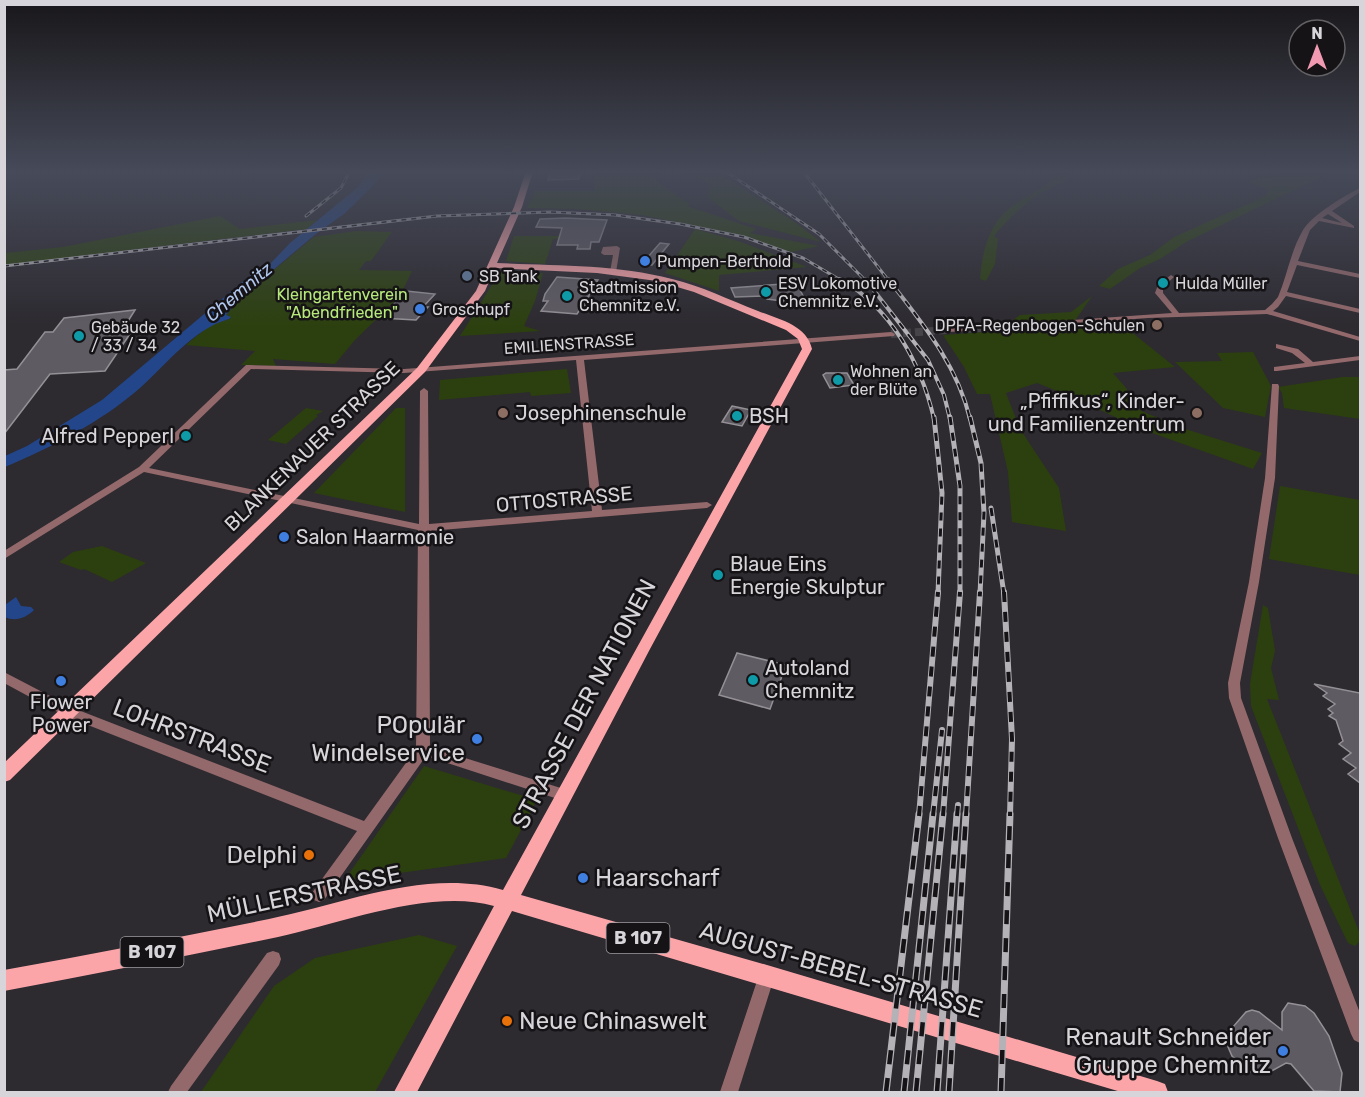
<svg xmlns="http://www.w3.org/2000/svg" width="1365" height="1097" font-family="Rubik,sans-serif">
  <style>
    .green { fill: #2c400f }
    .water { fill: #23468a }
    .building { fill: #5f5b62; stroke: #949096; stroke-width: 1.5 }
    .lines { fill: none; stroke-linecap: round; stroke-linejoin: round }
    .minor-tunnel { stroke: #464449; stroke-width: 8; stroke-dasharray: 8 4; stroke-linecap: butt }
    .minor { fill: #93696b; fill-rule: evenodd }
    .major { fill: #fca5a9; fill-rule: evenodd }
    .rail-far4-casing { stroke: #b4b2b7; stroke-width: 3 }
    .rail-far3-casing { stroke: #b4b2b7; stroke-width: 4 }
    .rail-far2-casing { stroke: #b4b2b7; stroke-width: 5 }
    .rail-far1-casing { stroke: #b4b2b7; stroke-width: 6 }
    .rail-casing { stroke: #b4b2b7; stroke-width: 7 }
    .rail-far4 { stroke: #151316; stroke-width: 1.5; stroke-dasharray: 5; stroke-linecap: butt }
    .rail-far3 { stroke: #151316; stroke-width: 2; stroke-dasharray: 7; stroke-linecap: butt }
    .rail-far2 { stroke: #151316; stroke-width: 3; stroke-dasharray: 8; stroke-linecap: butt }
    .rail-far1 { stroke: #151316; stroke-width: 4; stroke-dasharray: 10; stroke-linecap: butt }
    .rail { stroke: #151316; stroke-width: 4.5; stroke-dasharray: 14; stroke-linecap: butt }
    .shop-dot { fill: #3f7fe0; stroke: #151316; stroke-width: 2 }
    .service-dot { fill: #5c6f8a; stroke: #151316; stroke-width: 2 }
    .culture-dot { fill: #0f9aa8; stroke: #151316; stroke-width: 2 }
    .education-dot { fill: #8d6e63; stroke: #151316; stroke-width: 2 }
    .food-dot { fill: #e8710a; stroke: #151316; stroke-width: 2 }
    .labels { text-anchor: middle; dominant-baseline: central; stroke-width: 5; stroke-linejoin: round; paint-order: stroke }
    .far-poi-label { font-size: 16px; fill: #d7d5d9; stroke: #151316; text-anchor: start }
    .far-park-label { font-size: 16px; fill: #b7e97a; stroke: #151316 }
    .far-street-label { font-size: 16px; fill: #d7d5d9; stroke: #151316 }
    .far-water-label { font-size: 18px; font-style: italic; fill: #b1c7ee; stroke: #151316 }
    .shield { fill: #151316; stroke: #9d9b9e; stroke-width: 1.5 }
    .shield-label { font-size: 18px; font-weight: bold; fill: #d7d5d9 }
    .poi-label { font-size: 20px; fill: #d7d5d9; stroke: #151316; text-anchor: start }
    .street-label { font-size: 20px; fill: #d7d5d9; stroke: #151316 }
    .near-street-label { font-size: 24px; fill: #d7d5d9; stroke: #151316 }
    .near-poi-label { font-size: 24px; fill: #d7d5d9; stroke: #151316; text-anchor: end }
  </style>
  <rect width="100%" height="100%" fill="#2d2a30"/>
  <g class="green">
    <polygon points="594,171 673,171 652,176 662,186 690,204 687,206 756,229 750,233 819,246 791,252 730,233 642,215 578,209 527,208 535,191 595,191"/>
    <polygon points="680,171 716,171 796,223 821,242 739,221 707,197 711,184"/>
    <path d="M1057,171H1068V178C1059,186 1049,188 1039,194C1023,205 1006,221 994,236L998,239L995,264L986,281L980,279C982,255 987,229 1006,211C1019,198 1053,187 1057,171Z"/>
    <polygon points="1283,171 1334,171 1188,241 1160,259 1140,268 1110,289 1099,286 1118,269 1150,255 1174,237 1265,196 1269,190 1249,182 1264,174 1278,177"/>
    <polygon points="220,216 240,229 317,220 307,229 5,265 5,253 63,247"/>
    <polygon points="695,229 741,242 807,267 719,275 719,291 665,273"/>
    <polygon points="356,231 392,232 371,261 366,261 359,270 412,271 400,296 355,340 335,364 273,359 276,366 241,365 255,351 186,345 210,325 229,319 231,318 226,315 242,296 314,237"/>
    <polygon points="514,236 600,236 601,240 553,239 545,264 506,261"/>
    <path d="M501,272L543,273L535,301L524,326L540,331L460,336C467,326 497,275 501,272Z"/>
    <polygon points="1092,296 1070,328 1119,322 1175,367 1113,373 1127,389 1139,410 1182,428 1262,453 1253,469 1141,429 1070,396 1037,383 1006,393 1020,429 1059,488 1066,531 1012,522 1008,472 990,394 977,394 964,367 943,335 1014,330 1009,323 1020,315 1071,312"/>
    <polygon points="1253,352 1271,386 1265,417 1223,408 1175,362 1222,361 1217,353"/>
    <polygon points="567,369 571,393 531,396 530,392 439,400 440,380"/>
    <polygon points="1343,377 1360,377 1360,419 1284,408 1282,393 1278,387"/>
    <polygon points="306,408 323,411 316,415 318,416 286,444 268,440"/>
    <polygon points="396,408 405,408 405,512 314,493"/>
    <polygon points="1280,486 1360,500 1360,575 1269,559"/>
    <polygon points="102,546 146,563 112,582 84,569 81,570 59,562 73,552"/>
    <polygon points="1263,605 1268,608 1275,651 1271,668 1279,700 1267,699 1360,934 1360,941 1355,946 1348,943 1320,885 1251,706 1250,684"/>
    <polygon points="424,766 537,800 506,858 344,881"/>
    <polygon points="419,935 457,946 375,1092 201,1092 274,986 315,958"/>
  </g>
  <g class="water">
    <path d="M370,171H383L374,185L344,214L317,233L242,296L226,315L231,317L229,319C193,329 168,363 140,388C101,422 52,447 5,467V456L27,446L102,400L241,283L257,270L270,264L290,243L358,187Z"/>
    <path d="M16,597L21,606L31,607L34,610C26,618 15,622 5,617V605Z"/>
  </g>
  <g class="building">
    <polygon points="550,171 580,171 579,179 548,180"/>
    <polygon points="540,219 566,218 607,220 599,242 591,242 590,249 577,249 578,245 557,245 562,228 536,227"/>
    <polygon points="660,243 669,244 652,265 641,265"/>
    <polygon points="557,277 598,280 588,297 593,298 588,306 583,305 577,314 541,311 548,301 543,301 545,294"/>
    <polygon points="796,283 805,299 782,301 767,299 765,296 735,297 731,288"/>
    <polygon points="406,291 435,294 423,307 428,307 416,320 381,318"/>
    <polygon points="135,310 123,329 134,328 105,371 50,374 4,434 4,370 17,369 45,332 53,332 64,318"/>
    <polygon points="826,373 847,373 854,385 830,388 823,375"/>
    <polygon points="732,406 751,410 742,426 722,422"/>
    <polygon points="737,653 786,665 770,709 719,695"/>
    <polygon points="1314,684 1360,693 1360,783 1348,774 1356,768 1343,759 1351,753 1339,744 1343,741 1336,720 1329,716 1333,713 1328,709 1335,704 1323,696 1327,693"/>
    <polygon points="1288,1003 1305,1006 1314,1013 1329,1036 1342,1073 1340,1092 1314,1091 1291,1064 1286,1063 1268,1073 1254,1073 1244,1069 1232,1056 1228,1047 1229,1039 1232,1028 1246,1012 1252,1010 1259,1012 1282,1030 1282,1012"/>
  </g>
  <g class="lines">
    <g class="minor-tunnel">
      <polyline points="965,329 1016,326"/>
      <polyline points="891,334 947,330"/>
    </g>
    <g class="minor">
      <path d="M1360,188V192L1332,211L1354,226V228L1319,221L1310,230L1298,261L1360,274V278L1297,265L1287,292L1360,309V313L1286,296L1278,307L1273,311L1360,337V341L1267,314L1148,318L1016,328L1012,326L1016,324L1172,313L1155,293L1158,285L1171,275L1174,277L1163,287V293L1179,313L1265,310L1272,304L1278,297C1287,276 1291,250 1303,230C1312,215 1344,196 1360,188ZM1328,214L1342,223L1322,218Z"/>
      <polygon points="617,246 620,248 616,272 613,274 610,272 613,255 604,255 601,253 603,247"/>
      <polygon points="965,327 969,329 968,331 947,332 943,330 947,328"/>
      <path d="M891,332L895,334L894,336L584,360L602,510L707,502L712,505L707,508L429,531L430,747L564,789L569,791L571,795L569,799L564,801L426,756L324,900L319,902L314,900L311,895L314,890L357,831L65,716L4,683V672L73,708L364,821L416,749L418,530L144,472L4,559V551L139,467L246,365H249L404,369ZM576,360L592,511L429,524L428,391L424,388L420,391L419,524L149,468L251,369L404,373Z"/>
      <polygon points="1276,344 1298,349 1313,362 1360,356 1360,360 1277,371 1274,371 1274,367 1305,363 1292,353 1276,348"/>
      <polygon points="1272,384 1278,384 1279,386 1275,478 1259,582 1240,683 1241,698 1292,838 1360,1013 1360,1043 1354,1040 1351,1034 1278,838 1229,698 1228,683 1249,582 1265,478"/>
      <polygon points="273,951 279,953 281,959 279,965 187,1092 168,1092 171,1086 267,953"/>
      <polygon points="767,967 773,969 775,975 738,1092 720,1092 761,969"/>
    </g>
    <path class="major" d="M526,171H533L522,207L497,263C555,266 615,264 672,279C702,286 729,300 758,311C778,319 807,325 812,349L650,649L521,895L767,965L1157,1081L1165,1084L1168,1092H1121L512,911L417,1092H394L494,906C432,888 341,923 278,937C187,956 96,974 4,991V970C93,954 181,937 269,919C344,904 427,868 503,890L802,349L798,339L786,330L694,292L657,281L597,273L495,268L485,291L425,372L10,780L4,782V763L417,368L476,291L514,207Z"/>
    <defs>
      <g id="rail-far4">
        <polyline points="725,171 819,234 866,281"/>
        <polyline points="803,171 889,281"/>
        <polyline points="306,216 341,188 350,171"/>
        <polyline points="4,266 437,216 550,212 615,215 680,224 744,237 803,258 842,281"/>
      </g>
      <g id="rail-far3">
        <path d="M840,279C891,308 921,363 934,419"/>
        <polyline points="865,279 928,360 944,395 950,419"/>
        <path d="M888,279C922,323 957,364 970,419"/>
      </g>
      <g id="rail-far2">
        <polyline points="934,417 942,493 938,594"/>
        <polyline points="950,417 960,486 960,594"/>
        <polyline points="970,417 981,463 984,513 980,594"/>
        <polyline points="991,508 1004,594"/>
      </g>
      <g id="rail-far1">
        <polyline points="1004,592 1012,739 1010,816"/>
        <polyline points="919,816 938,592"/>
        <polyline points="933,816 942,730"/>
        <polyline points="943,816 960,592"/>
        <polyline points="957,816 958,805"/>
        <polyline points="966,816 980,592"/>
      </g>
      <g id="rail">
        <polyline points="886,1092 919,814"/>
        <polyline points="904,1092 933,814"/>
        <polyline points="916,1092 943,814"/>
        <polyline points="937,1092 957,814"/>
        <polyline points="949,1092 966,814"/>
        <polyline points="1001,1092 1010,814"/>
      </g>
    </defs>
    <use href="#rail-far4" class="rail-far4-casing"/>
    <use href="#rail-far3" class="rail-far3-casing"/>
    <use href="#rail-far2" class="rail-far2-casing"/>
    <use href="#rail-far1" class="rail-far1-casing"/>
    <use href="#rail" class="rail-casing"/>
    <use href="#rail-far4" class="rail-far4"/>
    <use href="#rail-far3" class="rail-far3"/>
    <use href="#rail-far2" class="rail-far2"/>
    <use href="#rail-far1" class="rail-far1"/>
    <use href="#rail" class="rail"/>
  </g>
  <linearGradient id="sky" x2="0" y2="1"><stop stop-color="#19171a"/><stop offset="0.53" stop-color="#464a59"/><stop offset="1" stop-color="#464a59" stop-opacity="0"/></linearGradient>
  <rect width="1365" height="325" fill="url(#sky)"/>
  <g class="shop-dot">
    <circle cx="645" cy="261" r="6"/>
    <circle cx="420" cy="309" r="6"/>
    <circle cx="284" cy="537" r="6"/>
    <circle cx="61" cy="681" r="6"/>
    <circle cx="477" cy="739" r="6"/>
    <circle cx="583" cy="878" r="6"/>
    <circle cx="1283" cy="1051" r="6"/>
  </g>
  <circle class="service-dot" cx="467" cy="276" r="6"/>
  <g class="culture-dot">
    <circle cx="1163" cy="283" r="6"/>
    <circle cx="766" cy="292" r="6"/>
    <circle cx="567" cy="296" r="6"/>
    <circle cx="79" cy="336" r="6"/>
    <circle cx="838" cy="380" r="6"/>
    <circle cx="737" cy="416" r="6"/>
    <circle cx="186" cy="436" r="6"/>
    <circle cx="718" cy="575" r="6"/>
    <circle cx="753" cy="680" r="6"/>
  </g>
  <g class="education-dot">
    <circle cx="1157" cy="325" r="6"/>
    <circle cx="503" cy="413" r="6"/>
    <circle cx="1197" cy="413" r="6"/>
  </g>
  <g class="food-dot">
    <circle cx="309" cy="855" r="6"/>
    <circle cx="507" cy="1021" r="6"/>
  </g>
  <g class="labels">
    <g class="far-poi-label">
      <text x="657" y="261">Pumpen-Berthold</text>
      <text x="479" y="276">SB Tank</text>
      <text x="778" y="283">ESV Lokomotive<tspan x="778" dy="18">Chemnitz e.V.</tspan></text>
      <text x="1175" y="283">Hulda Müller</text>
      <text x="579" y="287">Stadtmission<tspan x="579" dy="18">Chemnitz e.V.</tspan></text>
      <text x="432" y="309">Groschupf</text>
      <text x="1145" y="325" text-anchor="end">DPFA-Regenbogen-Schulen</text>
      <text x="91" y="327">Gebäude 32<tspan x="91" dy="18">/ 33 / 34</tspan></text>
      <text x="850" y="371">Wohnen an<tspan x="850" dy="18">der Blüte</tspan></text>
    </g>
    <g class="far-park-label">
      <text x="342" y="294">Kleingartenverein<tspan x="342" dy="18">"Abendfrieden"</tspan></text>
    </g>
    <g class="far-street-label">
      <text transform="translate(569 344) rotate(-4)">EMILIENSTRASSE</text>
    </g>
    <g class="far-water-label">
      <text transform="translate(239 292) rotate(-40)">Chemnitz</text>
    </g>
    <g class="shield">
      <rect x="606.5" y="923" width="63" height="30" rx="4.5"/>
      <rect x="120.5" y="937" width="63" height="30" rx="4.5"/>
    </g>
    <g class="shield-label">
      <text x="638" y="938">B 107</text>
      <text x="152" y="952">B 107</text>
    </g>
    <g class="poi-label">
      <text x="1185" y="401" text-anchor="end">„Pfiffikus“, Kinder-<tspan x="1185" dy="23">und Familienzentrum</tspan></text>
      <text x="515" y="413">Josephinenschule</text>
      <text x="749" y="416">BSH</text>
      <text x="174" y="436" text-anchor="end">Alfred Pepperl</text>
      <text x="296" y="537">Salon Haarmonie</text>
      <text x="730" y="564">Blaue Eins<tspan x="730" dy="23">Energie Skulptur</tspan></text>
      <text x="765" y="668">Autoland<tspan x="765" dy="23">Chemnitz</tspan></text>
      <text x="61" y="702" text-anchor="middle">Flower<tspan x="61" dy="23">Power</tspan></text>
    </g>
    <g class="street-label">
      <text transform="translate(312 446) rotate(-44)">BLANKENAUER STRASSE</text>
      <text transform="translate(564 499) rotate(-5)">OTTOSTRASSE</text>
    </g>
    <g class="near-street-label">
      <text transform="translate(584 704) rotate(-62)">STRASSE DER NATIONEN</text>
      <text transform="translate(192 736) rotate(21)">LOHRSTRASSE</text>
      <text transform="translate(304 894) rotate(-12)">MÜLLERSTRASSE</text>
      <text transform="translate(841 970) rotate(16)">AUGUST-BEBEL-STRASSE</text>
    </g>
    <g class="near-poi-label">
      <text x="465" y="725">POpulär<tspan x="465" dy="28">Windelservice</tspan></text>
      <text x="297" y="855">Delphi</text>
      <text x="595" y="878" text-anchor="start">Haarscharf</text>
      <text x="519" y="1021" text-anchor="start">Neue Chinaswelt</text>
      <text x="1271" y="1037">Renault Schneider<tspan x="1271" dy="28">Gruppe Chemnitz</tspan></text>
    </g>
  </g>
  <rect width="1365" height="1097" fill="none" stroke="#d7d5d9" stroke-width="12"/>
  <g transform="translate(1317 48)"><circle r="28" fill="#151316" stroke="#636164" stroke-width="1.5"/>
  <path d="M0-4.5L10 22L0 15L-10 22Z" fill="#f19ab1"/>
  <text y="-9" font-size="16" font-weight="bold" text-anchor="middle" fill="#d7d5d9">N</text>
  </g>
</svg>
